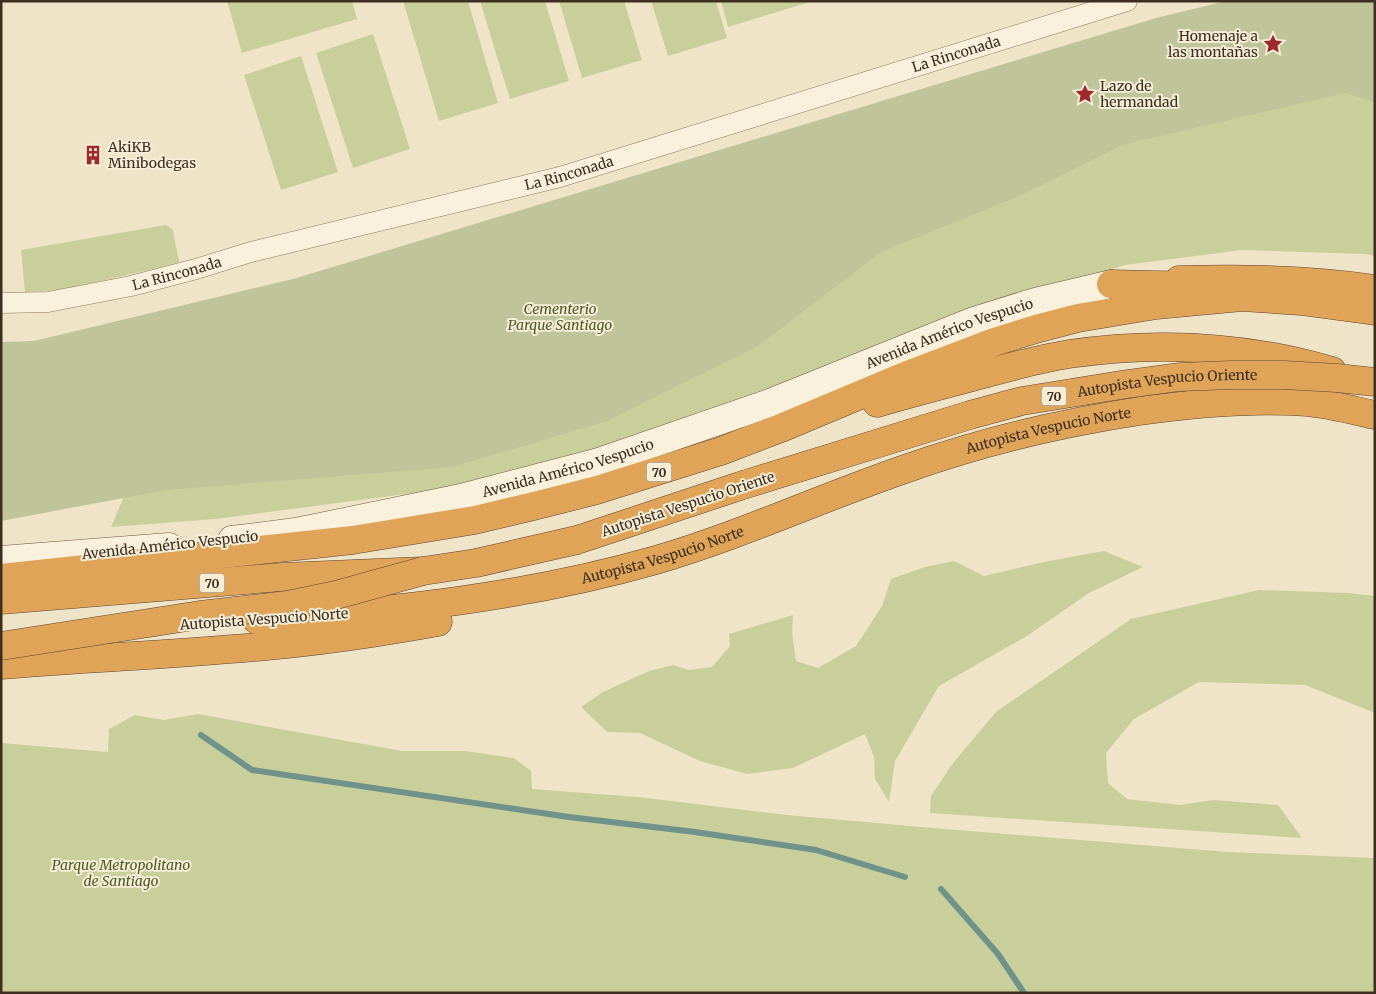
<svg xmlns="http://www.w3.org/2000/svg" width="1376" height="994" font-family="Merriweather,serif">
  <style>
    .green { fill: #c9cf9b }
    .cemetery { fill: #bfc49a }
    .lines { fill: none; stroke-linecap: round; stroke-linejoin: round }
    .stream { stroke: #6f938a; stroke-width: 6 }
    .street-casing { stroke: #8d765c; stroke-width: 21 }
    .secondary-casing { stroke: #6f573f; stroke-width: 29 }
    .highway-casing { stroke: #5b4430; stroke-width: 29 }
    .street { stroke: #faf1dc; stroke-width: 20 }
    .secondary { stroke: #faf1dc; stroke-width: 28 }
    .highway { stroke: #e0a458; stroke-width: 28 }
    .highway-bridge-casing { stroke: #5b4430; stroke-width: 29; stroke-linecap: butt }
    .highway-bridge { stroke: #e0a458; stroke-width: 28 }
    .labels { text-anchor: middle; dominant-baseline: central; stroke-width: 4; stroke-linejoin: round; paint-order: stroke }
    .shield { fill: #f7eed8; stroke: #756857; stroke-width: 1 }
    .shield-label { font-size: 12px; font-weight: bold; fill: #3d2e20 }
    .poi-label { font-size: 14px; fill: #3d2e20; stroke: #f7eed8; text-anchor: start }
    .street-label { font-size: 14px; fill: #3d2e20; stroke: #f7eed8 }
    .park-label { font-size: 14px; font-style: italic; fill: #4d5a26; stroke: #f7eed8 }
  </style>
  <rect width="100%" height="100%" fill="#f0e4c8"/>
  <g class="green">
    <polygon points="227,1 352,1 357,19 242,53"/>
    <polygon points="403,1 468,1 498,103 439,121"/>
    <polygon points="480,1 545,1 569,81 510,99"/>
    <polygon points="559,1 624,1 642,60 582,78"/>
    <polygon points="651,1 716,1 727,38 668,56"/>
    <polygon points="721,1 813,1 728,27"/>
    <polygon points="373,34 410,149 353,168 316,53"/>
    <polygon points="301,56 338,172 281,190 244,75"/>
    <polygon points="1375,85 1375,256 1365,254 1242,250 1125,265 1004,303 589,457 460,487 215,519 111,527 137,466 947,181"/>
    <polygon points="166,225 173,230 179,262 162,267 61,290 25,292 21,250"/>
    <polygon points="1104,551 1143,567 1089,593 1027,636 939,686 895,761 889,802 875,779 874,757 865,734 793,768 747,774 700,761 640,733 607,732 581,707 603,692 649,671 673,665 689,670 712,667 730,646 729,634 793,615 792,633 796,661 818,668 856,646 882,606 891,579 925,567 954,561 984,576 1044,562"/>
    <polygon points="1259,590 1349,593 1375,596 1375,713 1305,685 1199,682 1134,719 1106,753 1108,783 1127,799 1180,805 1213,800 1278,805 1302,838 930,813 931,796 953,763 996,712 1131,619"/>
    <polygon points="198,714 402,751 465,751 514,758 531,771 532,789 638,797 787,815 921,827 1228,852 1375,858 1375,993 1,993 1,743 108,752 109,729 135,715 164,720"/>
  </g>
  <polygon class="cemetery" points="1226,1 1375,1 1375,102 1345,93 1122,145 1019,196 881,252 758,346 607,421 452,467 166,490 1,521 1,342 34,341 293,279 1156,18"/>
  <g class="lines">
    <g class="stream">
      <polyline points="201,735 252,770 569,817 695,832 816,850 905,877"/>
      <polyline points="941,889 998,954 1024,993"/>
    </g>
    <defs>
      <g id="street">
        <path id="s1" d="M1,303L48,302L131,286L196,269L251,252L560,177L1127,1"/>
      </g>
      <g id="secondary">
        <path id="s2" d="M232,540L296,532L461,498L599,462L770,403L974,321L1035,302L1111,284"/>
        <polyline points="1,560 169,547"/>
      </g>
      <g id="highway">
        <path d="M1179,280C1244,278 1310,279 1375,289"/>
        <polyline points="1111,284 1199,286"/>
        <path d="M877,403C911,393 946,384 980,375C1009,367 1038,359 1069,354C1157,341 1247,346 1332,371"/>
        <polyline points="1,578 353,540 475,520 534,506 597,490 721,451 781,428 910,374 994,342 1036,329 1078,318 1156,305 1242,297 1301,301 1375,311"/>
        <polyline points="1,600 282,577 423,571 476,563 577,540 743,485"/>
        <path id="s3" d="M257,620C391,612 526,597 656,560C741,535 821,498 905,469C981,442 1060,423 1140,411C1195,403 1251,398 1307,402C1329,404 1352,410 1375,415"/>
        <path d="M1,665C96,657 192,654 287,644C337,639 388,631 438,622"/>
      </g>
    </defs>
    <use href="#street" class="street-casing"/>
    <use href="#secondary" class="secondary-casing"/>
    <use href="#highway" class="highway-casing"/>
    <use href="#street" class="street"/>
    <use href="#secondary" class="secondary"/>
    <use href="#highway" class="highway"/>
    <defs>
      <g id="highway-bridge">
        <path id="s4" d="M743,485L970,415L1022,401L1127,384L1179,377L1232,375H1284L1337,378L1375,382"/>
        <polyline points="1,646 200,615 288,605 336,595 423,571"/>
      </g>
    </defs>
    <use href="#highway-bridge" class="highway-bridge-casing"/>
    <use href="#highway-bridge" class="highway-bridge"/>
  </g>
  <defs>
    <symbol id="sight-bare" viewBox="-9 -9 18 18"><path d="M0-6L1.8-2.2L6-1.7L2.9 1.2L3.7 5.4L0 3.3L-3.7 5.4L-2.9 1.2L-6-1.7L-1.8-2.2Z" fill="#9e2a2b" stroke="#f7eed8" stroke-width="2.5" paint-order="stroke"/></symbol>
    <symbol id="building-bare" viewBox="-9 -9 18 18"><path d="M-4-6H4V6H1V3H-1V6H-4ZM-2.5-4.3h1.7v1.8h-1.7ZM.8-4.3h1.7v1.8H.8ZM-2.5-1h1.7V.8h-1.7ZM.8-1h1.7V.8H.8Z" fill="#9e2a2b" stroke="#f7eed8" stroke-width="2.5" paint-order="stroke"/></symbol>
  </defs>
  <g fill-rule="evenodd">
    <use href="#sight-bare" x="1259" y="30" width="28" height="28"/>
    <use href="#sight-bare" x="1071" y="80" width="28" height="28"/>
    <use href="#building-bare" x="79" y="141" width="28" height="28"/>
  </g>
  <g class="labels">
    <g class="shield">
      <rect x="1041.5" y="386.5" width="25" height="19" rx="4"/>
      <rect x="646.5" y="462.5" width="25" height="19" rx="4"/>
      <rect x="199.5" y="573.5" width="25" height="19" rx="4"/>
    </g>
    <g class="shield-label">
      <text x="1054" y="396">70</text>
      <text x="659" y="472">70</text>
      <text x="212" y="583">70</text>
    </g>
    <g class="poi-label">
      <text x="1258" y="36" text-anchor="end">Homenaje a<tspan x="1258" dy="16">las montañas</tspan></text>
      <text x="1100" y="86">Lazo de<tspan x="1100" dy="16">hermandad</tspan></text>
      <text x="108" y="147">AkiKB<tspan x="108" dy="16">Minibodegas</tspan></text>
    </g>
    <g class="street-label">
      <text stroke="none"><textPath href="#s1" startOffset="989">La Rinconada</textPath></text>
      <text stroke="none"><textPath href="#s1" startOffset="584">La Rinconada</textPath></text>
      <text stroke="none"><textPath href="#s1" startOffset="179">La Rinconada</textPath></text>
      <text stroke="none"><textPath href="#s2" startOffset="749">Avenida Américo Vespucio</textPath></text>
      <text stroke="none"><textPath href="#s4" startOffset="438">Autopista Vespucio Oriente</textPath></text>
      <text stroke="none"><textPath href="#s3" startOffset="818">Autopista Vespucio Norte</textPath></text>
      <text stroke="none"><textPath href="#s2" startOffset="344">Avenida Américo Vespucio</textPath></text>
      <text transform="translate(688 504) rotate(-18)">Autopista Vespucio Oriente</text>
      <text transform="translate(170 545) rotate(-6)">Avenida Américo Vespucio</text>
      <text stroke="none"><textPath href="#s3" startOffset="412">Autopista Vespucio Norte</textPath></text>
      <text transform="translate(264 619) rotate(-4)">Autopista Vespucio Norte</text>
    </g>
    <g class="park-label">
      <text x="560" y="309">Cementerio<tspan x="560" dy="16">Parque Santiago</tspan></text>
      <text x="121" y="865">Parque Metropolitano<tspan x="121" dy="16">de Santiago</tspan></text>
    </g>
  </g>
  <rect width="1376" height="994" fill="none" stroke="#3d2e20" stroke-width="5"/>
</svg>
